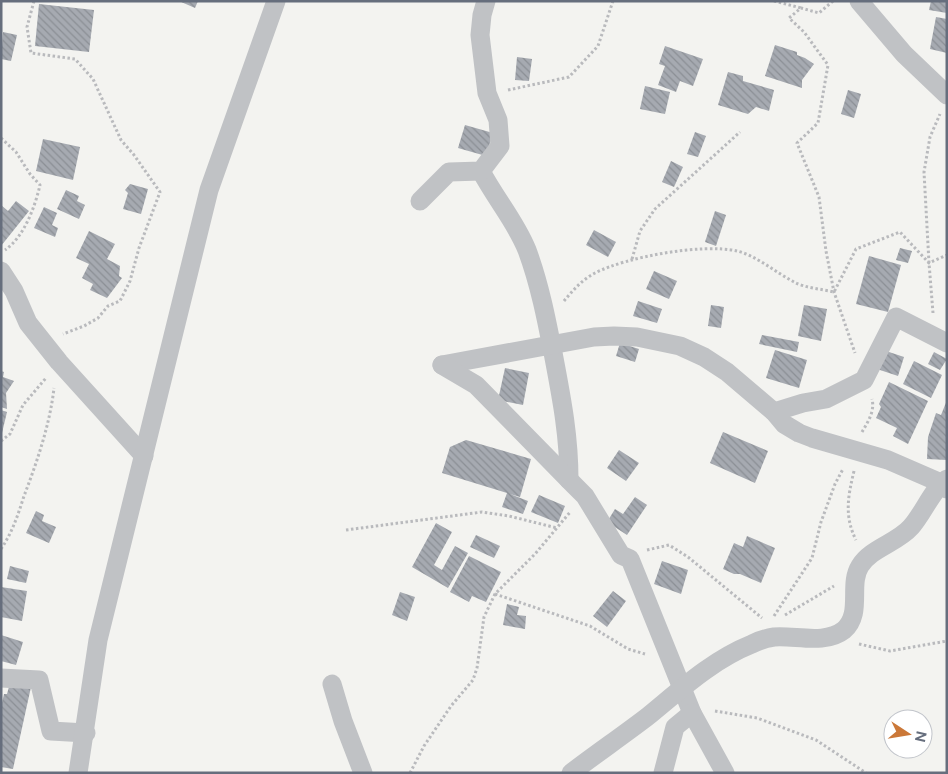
<svg xmlns="http://www.w3.org/2000/svg" width="948" height="774" font-family="'Public Sans',sans-serif">
  <style>
    .building { fill: url(#building-back-hatch) }
    .lines { fill: none; stroke-linecap: round; stroke-linejoin: round }
    .path { stroke: #b9babd; stroke-width: 3; stroke-dasharray: 2.5 2.5; stroke-linecap: butt }
    .street { stroke: #c0c2c5; stroke-width: 19 }
  </style>
  <defs>
    <pattern id="building-back-hatch" width="6" height="6" patternUnits="userSpaceOnUse" patternTransform="scale(1.25)"><rect width="6" height="6" fill="#a6aab1"/><path d="M-1 5l2 2M0 0l6 6M5-1l2 2" fill="none" stroke="#8b8f95"/></pattern>
  </defs>
  <rect width="100%" height="100%" fill="#f3f3f0"/>
  <g class="building">
    <polygon points="179,1 198,1 195,8"/>
    <polygon points="931,1 947,1 947,13 929,10"/>
    <polygon points="39,4 94,10 89,52 35,46"/>
    <polygon points="936,17 947,19 947,53 930,49"/>
    <polygon points="3,32 17,35 11,61 1,59"/>
    <polygon points="775,45 797,52 797,55 805,58 814,64 802,80 802,88 765,76"/>
    <polygon points="665,46 703,59 693,86 680,81 676,92 658,85 665,66 659,64"/>
    <polygon points="517,57 532,59 529,81 515,80"/>
    <polygon points="728,72 743,76 743,81 774,90 769,111 756,107 748,114 718,105"/>
    <polygon points="645,86 670,92 665,114 640,109"/>
    <polygon points="848,90 861,94 854,118 841,114"/>
    <polygon points="465,125 493,133 486,156 458,148"/>
    <polygon points="695,132 706,136 698,157 687,154"/>
    <polygon points="43,139 80,147 73,180 36,171"/>
    <polygon points="671,161 683,167 674,187 662,182"/>
    <polygon points="130,184 148,189 141,214 123,209 128,193 125,190"/>
    <polygon points="66,190 79,196 77,201 85,205 79,219 57,209"/>
    <polygon points="16,201 29,211 1,246 1,205 8,211"/>
    <polygon points="44,207 57,213 52,225 58,228 55,237 34,228"/>
    <polygon points="715,211 726,215 716,246 705,242"/>
    <polygon points="594,230 616,242 608,257 586,245"/>
    <polygon points="89,231 115,244 107,259 120,266 119,276 122,278 107,298 90,290 93,284 82,278 89,264 76,258"/>
    <polygon points="900,248 912,251 908,263 896,260"/>
    <polygon points="869,256 901,265 888,312 856,304"/>
    <polygon points="654,271 677,281 669,299 646,289"/>
    <polygon points="638,301 662,309 657,323 633,316"/>
    <polygon points="711,305 724,307 721,328 708,326"/>
    <polygon points="804,305 827,309 821,341 798,336"/>
    <polygon points="762,335 799,342 797,352 759,344"/>
    <polygon points="620,343 639,349 635,362 616,356"/>
    <polygon points="775,350 807,360 799,388 766,378"/>
    <polygon points="883,350 904,357 898,376 877,369"/>
    <polygon points="934,352 947,359 940,370 928,364"/>
    <polygon points="914,361 942,375 931,398 903,384"/>
    <polygon points="505,368 529,373 523,405 498,400"/>
    <polygon points="1,371 4,372 3,377 14,381 6,393 7,409 1,407"/>
    <polygon points="889,382 928,401 908,444 893,436 897,428 876,418 881,407 879,404"/>
    <polygon points="947,400 947,460 927,459 928,437 936,413 941,415"/>
    <polygon points="1,410 7,412 2,433 1,433"/>
    <polygon points="723,432 768,451 755,483 710,463"/>
    <polygon points="466,440 531,459 520,497 510,494 528,501 523,514 502,507 507,493 442,473 450,447"/>
    <polygon points="619,450 639,463 626,481 607,468"/>
    <polygon points="539,495 565,506 558,523 531,512"/>
    <polygon points="635,497 647,505 627,535 607,522 615,509 623,514"/>
    <polygon points="36,511 44,515 42,521 56,527 49,543 26,533"/>
    <polygon points="436,523 452,532 434,565 442,570 455,546 468,553 448,588 412,567"/>
    <polygon points="476,535 500,546 494,558 470,547"/>
    <polygon points="747,536 775,548 761,583 740,574 734,574 723,569 734,543 743,547"/>
    <polygon points="469,556 501,572 486,602 472,596 469,602 450,592"/>
    <polygon points="662,561 688,570 681,594 654,584"/>
    <polygon points="10,566 29,571 26,583 7,579"/>
    <polygon points="1,587 27,591 22,621 1,617"/>
    <polygon points="613,591 626,601 607,627 593,616"/>
    <polygon points="400,592 415,597 407,621 392,615"/>
    <polygon points="507,604 519,607 517,615 526,616 525,629 503,625"/>
    <polygon points="1,635 23,642 16,665 1,661"/>
    <polygon points="10,683 31,687 13,769 1,767 1,707 4,694 7,694"/>
  </g>
  <g class="lines">
    <g class="path">
      <polyline points="34,1 27,27 31,53 75,59 93,79 121,140 134,155 160,192 139,248 130,281 120,301 108,306 98,318 84,326 63,334"/>
      <polyline points="774,1 801,8"/>
      <polyline points="833,1 819,13 801,8 789,18 804,32 828,65 818,123 797,143 819,197 826,251 834,292 855,353"/>
      <polyline points="508,90 569,77 598,46 613,1"/>
      <path d="M1,138L16,152L30,174L40,185C35,207 24,237 5,250"/>
      <polyline points="632,259 640,231 655,209 740,132"/>
      <path d="M564,301C573,290 583,279 595,273C626,257 703,243 737,251C757,256 775,272 794,282C805,288 822,289 834,292L856,249L900,232L929,263L947,255"/>
      <polyline points="933,313 929,263 924,172 930,137 940,114"/>
      <path d="M862,432C868,422 875,411 872,399"/>
      <polyline points="1,441 10,434 23,405 46,378"/>
      <path d="M854,471C848,496 844,516 856,540"/>
      <polyline points="346,530 482,512 509,516 557,528"/>
      <path d="M1,549C12,533 18,515 24,496C37,462 50,424 54,388"/>
      <polyline points="647,550 669,545 688,557 762,618"/>
      <polyline points="495,594 590,626 628,649 645,654"/>
      <polyline points="785,615 834,586"/>
      <polyline points="774,616 812,558 821,522 835,484 843,469"/>
      <polyline points="859,644 890,651 947,641"/>
      <polyline points="715,711 757,718 816,740 866,773"/>
      <polyline points="410,773 424,746 451,706 473,680 477,668 484,617 495,594 535,554 571,511"/>
    </g>
    <g class="street">
      <polyline points="859,1 904,54 947,95"/>
      <path d="M481,171C495,198 516,222 527,250C540,285 547,322 554,358C562,400 569,437 569,480"/>
      <polyline points="420,201 449,172 481,171 500,146 498,120 487,93 480,35 482,15 486,1"/>
      <polyline points="1,271 14,291 28,323 59,362 144,456"/>
      <polyline points="442,365 594,337 614,336 637,337 680,346 704,357 727,372 774,412 784,424 799,433 812,438 888,460 941,483 947,489"/>
      <polyline points="442,365 476,385 574,485 585,496 621,555 630,559 692,713 725,773"/>
      <polyline points="774,412 803,403 826,399 864,380 896,317 947,343"/>
      <polyline points="1,678 39,680 51,731 86,733"/>
      <polyline points="332,684 343,721 363,773"/>
      <polyline points="78,773 98,640 209,190 276,1"/>
      <path d="M571,773C596,754 622,736 647,717C680,690 712,660 752,644C758,641 767,638 774,637C795,635 825,645 844,630C863,613 848,585 860,566C871,548 897,543 911,527C923,514 933,488 947,479"/>
      <polyline points="663,773 675,727 692,713"/>
    </g>
  </g>
  <rect width="948" height="774" fill="none" stroke="#666e7d" stroke-width="5"/>
  <g transform="translate(908 734) rotate(102)"><circle r="24" fill="#ffffff" stroke="#c2c5cb"/>
  <path d="M0-4L9 19L0 12L-9 19Z" fill="#cb7838"/>
  <text y="-8" font-size="14" font-weight="bold" text-anchor="middle" fill="#666e7d">N</text>
  </g>
</svg>
